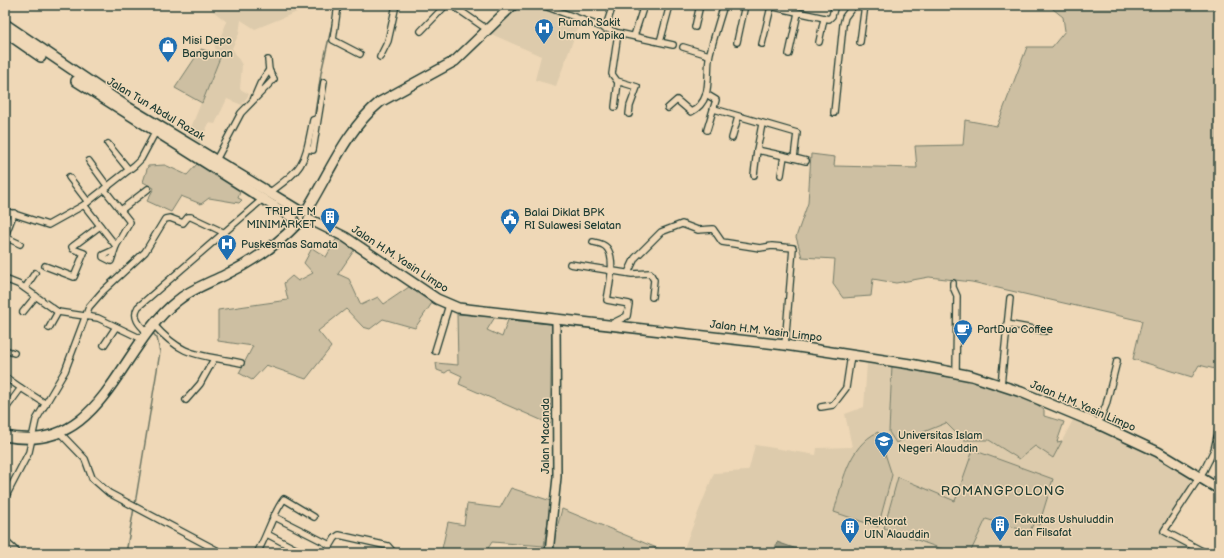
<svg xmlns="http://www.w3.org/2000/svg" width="1224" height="558" font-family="'Balsamiq Sans',sans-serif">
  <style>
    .built { fill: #ddcbac }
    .green { fill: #cdbfa2; stroke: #767e6b }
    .water { fill: #9d9b83; stroke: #6b7563 }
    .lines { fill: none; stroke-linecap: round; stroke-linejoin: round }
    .stream { stroke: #6b7563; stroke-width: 1.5 }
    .minor-casing { stroke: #1f3d34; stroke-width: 8 }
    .tertiary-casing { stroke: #1f3d34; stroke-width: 10 }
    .primary-casing { stroke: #1f3d34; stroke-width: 12 }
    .minor { stroke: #efd8b7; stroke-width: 5.5 }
    .tertiary { stroke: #efd8b7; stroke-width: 7 }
    .primary { stroke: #efd8b7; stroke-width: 9 }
    .labels { text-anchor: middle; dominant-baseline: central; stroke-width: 3; stroke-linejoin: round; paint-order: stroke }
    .poi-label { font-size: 11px; fill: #1f3d34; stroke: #efd8b7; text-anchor: start }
    .street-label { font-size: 11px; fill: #1f3d34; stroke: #efd8b7 }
    .quarter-label { font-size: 13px; letter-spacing: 1px; fill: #1f3d34; stroke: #efd8b7 }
  </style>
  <rect width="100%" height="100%" fill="#efd8b7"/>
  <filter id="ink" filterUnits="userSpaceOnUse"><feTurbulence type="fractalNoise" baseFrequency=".025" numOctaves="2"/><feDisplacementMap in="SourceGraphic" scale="8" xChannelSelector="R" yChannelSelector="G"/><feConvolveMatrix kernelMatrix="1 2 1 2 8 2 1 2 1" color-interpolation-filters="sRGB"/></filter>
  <g filter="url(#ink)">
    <g class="built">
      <polygon points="215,5 308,5 302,10 255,29 241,20 239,34 232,48 242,65 240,89 249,94 242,105 227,99 215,124 209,123 200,143 188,135 218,61 214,42 218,42 227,22 213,11"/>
      <polygon points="518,5 537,5 580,22 556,86 535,80 541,56 491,34"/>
      <polygon points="867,363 892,365 889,432 896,443 946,423 963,440 989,440 1019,459 1035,446 1053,458 1074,418 1159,457 1200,483 1166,531 1210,553 682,553 714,473 746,471 749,469 755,445 816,455 817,448 852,447 845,414 864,407"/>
    </g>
    <g class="green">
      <polygon points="1048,5 1201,5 1219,8 1219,370 1199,365 1192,377 1133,359 1142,321 972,282 929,277 896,283 873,279 871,296 843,298 833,284 835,259 802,257 796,237 808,203 811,154 835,157 834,166 917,168 915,146 963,145 965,120 997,126 1027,47 1052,47 1065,31 1063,17"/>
      <polygon points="201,49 221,55 202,103 175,88"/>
      <polygon points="197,164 241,188 238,198 242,200 239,203 209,198 201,204 181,196 171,212 147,201 154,188 143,182 148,166 165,165 187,175"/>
      <polygon points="337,238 355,249 338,274 349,279 361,305 378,297 384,304 409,287 432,303 415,328 383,319 370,329 363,327 346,309 318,331 331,347 306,379 266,365 252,380 239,373 253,346 218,341 218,310 288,300 284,283 292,276 298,281 313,273 304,263 312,248 326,257"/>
      <polygon points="457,314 495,317 487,330 502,337 508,320 552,324 550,424 459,384 462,376 449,370 445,373 437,370 436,363 458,365"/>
      <path d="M892,365C936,373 1011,380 1044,410V416L1064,422L1057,442L1062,441L1053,458L1035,446L1019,459L989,440H963L946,423L896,443L889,432Z"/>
      <path d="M878,432L892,475L878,527L834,512C842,484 848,446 878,432Z"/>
      <polygon points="973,450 1053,479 1039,525 1034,523 1029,532 986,519 970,553 953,553 884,528 898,477 955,501"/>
      <polygon points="511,488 551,501 544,546 492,542 485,553 441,553 448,522 464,525 467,504 500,508"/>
      <polygon points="562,509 669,553 553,553 555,535"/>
    </g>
    <polygon class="water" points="777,542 808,553 774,553"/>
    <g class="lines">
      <g class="stream">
        <polyline points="314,119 321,73 334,16"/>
        <polyline points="307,156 311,144"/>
        <polyline points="138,304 176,271"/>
        <polyline points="135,504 160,352 157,338 152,332"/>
        <polyline points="126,553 134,508"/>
      </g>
      <defs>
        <g id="minor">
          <polyline points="338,5 333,40 360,54"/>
          <polyline points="452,5 488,30"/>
          <polyline points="542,5 618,33 673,45"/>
          <polyline points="765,5 829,19 832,16 835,5"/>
          <polyline points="695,27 700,5"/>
          <polyline points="605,29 613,5"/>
          <polyline points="421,31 446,5"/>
          <polyline points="618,33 612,74 617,81 637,87 630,106 629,114"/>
          <polyline points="634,36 644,5"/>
          <polyline points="660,42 670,5"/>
          <polyline points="737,42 745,5"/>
          <polyline points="819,42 824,19"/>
          <polyline points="860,42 865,5"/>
          <polyline points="762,44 771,7"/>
          <polyline points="683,47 709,55"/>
          <polyline points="789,54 798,13"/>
          <polyline points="380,57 388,41 396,5"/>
          <polyline points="706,94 716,100 707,130"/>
          <polyline points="254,98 260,84 269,70"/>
          <polyline points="615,107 618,82"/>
          <path d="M668,108L677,100L691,112C715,100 705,73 710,53C714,37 719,21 724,5"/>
          <polyline points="714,109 797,133 794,158 806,161"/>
          <polyline points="834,113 843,25 845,17 854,5"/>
          <polyline points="732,138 738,117"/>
          <polyline points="108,144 129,170"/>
          <polyline points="308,149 313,150 324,82"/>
          <polyline points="757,150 762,124"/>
          <polyline points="216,160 241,113 274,79 269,70 268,60"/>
          <polyline points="89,161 108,187"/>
          <polyline points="754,175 757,150 794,158"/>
          <polyline points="781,175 784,156"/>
          <polyline points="69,177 88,202"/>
          <path d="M269,193C306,166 304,164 313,120L317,119"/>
          <polyline points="84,205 116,246 130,222 104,189"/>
          <polyline points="121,210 148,189"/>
          <polyline points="5,211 48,225 84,205 135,165 141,159 156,131"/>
          <polyline points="5,236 14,213"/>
          <polyline points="5,237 20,244"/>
          <path d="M593,242C598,243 604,244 607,248C616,259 609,287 607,300L629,304L627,316L611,324"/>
          <polyline points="114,250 103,255 103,257 111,261 116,246"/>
          <polyline points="570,264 632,274 650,273 654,280 652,297"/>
          <polyline points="45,266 74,277 84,253 73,249 72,247 100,226"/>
          <polyline points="628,273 635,258 661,232 682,224 698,230 713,229 722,242 760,248 772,246 793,248 785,345"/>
          <polyline points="5,279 20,285 58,312 98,318 142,339"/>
          <polyline points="953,283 953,287 957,296 956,372"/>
          <polyline points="25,288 35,273"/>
          <polyline points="23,312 36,296"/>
          <path d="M153,324C184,359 199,354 241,363"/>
          <polyline points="1007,324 1045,331"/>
          <polyline points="49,328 58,312"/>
          <path d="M147,332C139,325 132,317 138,307L264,198"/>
          <polyline points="104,345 116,327"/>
          <polyline points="5,350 14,353"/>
          <polyline points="435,351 449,305"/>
          <polyline points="5,377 21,388 7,407"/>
          <polyline points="1001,385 1010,298"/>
          <polyline points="21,388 46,404"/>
          <polyline points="186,400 200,384 214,359"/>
          <polyline points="821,407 833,405 846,388 851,355"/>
          <polyline points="1098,424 1106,405 1117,361"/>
          <polyline points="1219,428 1214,450 1219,454"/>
          <polyline points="60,433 85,459 92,478 109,493 222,553"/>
          <polyline points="5,498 29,452 36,420 65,371 89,307 103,291 145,252 165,219 170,218 183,223 188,217 191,217 225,233"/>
          <polyline points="273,516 330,545"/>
          <polyline points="267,534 303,553"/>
          <polyline points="5,541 18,553"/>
          <path d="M257,553C267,536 272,515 284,499L314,517"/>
          <polyline points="326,553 335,538 339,535 388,546 394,553"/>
          <polyline points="1206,553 1164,531 1204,470 1214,450"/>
        </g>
        <polyline id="tertiary" points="549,553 557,477 556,319"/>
        <g id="primary">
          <polyline points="5,24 126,106 298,210"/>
          <polyline points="5,32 41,57"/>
          <polyline points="76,81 293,218"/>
          <path d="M306,211C329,174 346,130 380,102L455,61L513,5"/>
          <polyline points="309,219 345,237 437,299 458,308 785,345 910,364 972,376 1021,392 1098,424 1158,452 1219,489"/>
          <path d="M5,436C103,456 117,348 177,301C191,289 209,283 225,275C252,262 276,246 297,224"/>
        </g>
      </defs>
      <use href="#minor" class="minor-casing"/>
      <use href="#tertiary" class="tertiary-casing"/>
      <use href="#primary" class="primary-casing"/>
      <use href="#minor" class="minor"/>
      <use href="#tertiary" class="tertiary"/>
      <use href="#primary" class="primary"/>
    </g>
  </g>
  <defs>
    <symbol id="hospital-pin" viewBox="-11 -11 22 30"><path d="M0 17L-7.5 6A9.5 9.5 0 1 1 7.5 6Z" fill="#1f6fb2" stroke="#efd8b7"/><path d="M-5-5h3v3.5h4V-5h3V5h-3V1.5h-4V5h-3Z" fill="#fff"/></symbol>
    <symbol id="shop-pin" viewBox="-11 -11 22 30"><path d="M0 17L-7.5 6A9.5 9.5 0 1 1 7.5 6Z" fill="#1f6fb2" stroke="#efd8b7"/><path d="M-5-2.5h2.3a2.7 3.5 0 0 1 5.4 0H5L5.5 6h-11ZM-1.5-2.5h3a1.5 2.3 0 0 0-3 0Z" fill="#fff"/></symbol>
    <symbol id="building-pin" viewBox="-11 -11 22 30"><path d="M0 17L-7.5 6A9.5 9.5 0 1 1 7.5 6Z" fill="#1f6fb2" stroke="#efd8b7"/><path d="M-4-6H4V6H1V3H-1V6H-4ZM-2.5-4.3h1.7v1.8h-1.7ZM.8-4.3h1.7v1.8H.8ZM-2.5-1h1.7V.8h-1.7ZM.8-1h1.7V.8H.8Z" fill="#fff"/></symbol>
    <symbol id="civic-pin" viewBox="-11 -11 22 30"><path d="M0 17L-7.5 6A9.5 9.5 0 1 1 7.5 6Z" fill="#1f6fb2" stroke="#efd8b7"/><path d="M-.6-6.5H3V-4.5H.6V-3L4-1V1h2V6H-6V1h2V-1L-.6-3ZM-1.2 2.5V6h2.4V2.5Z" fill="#fff"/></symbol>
    <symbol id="cafe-pin" viewBox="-11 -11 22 30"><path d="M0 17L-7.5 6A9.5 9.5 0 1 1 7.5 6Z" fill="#1f6fb2" stroke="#efd8b7"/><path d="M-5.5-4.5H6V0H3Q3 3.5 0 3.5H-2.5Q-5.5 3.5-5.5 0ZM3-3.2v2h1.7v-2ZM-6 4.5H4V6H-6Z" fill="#fff"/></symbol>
    <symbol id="university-pin" viewBox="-11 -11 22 30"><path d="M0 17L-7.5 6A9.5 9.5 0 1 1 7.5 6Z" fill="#1f6fb2" stroke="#efd8b7"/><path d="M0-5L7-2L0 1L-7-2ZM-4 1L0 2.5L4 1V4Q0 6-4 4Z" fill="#fff"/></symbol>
  </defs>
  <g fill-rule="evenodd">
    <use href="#hospital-pin" x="533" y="17" width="22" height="30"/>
    <use href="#shop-pin" x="157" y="35" width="22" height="30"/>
    <use href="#building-pin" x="319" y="206" width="22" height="30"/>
    <use href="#civic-pin" x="499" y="207" width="22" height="30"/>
    <use href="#hospital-pin" x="216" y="233" width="22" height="30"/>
    <use href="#cafe-pin" x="952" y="318" width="22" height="30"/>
    <use href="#university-pin" x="873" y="430" width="22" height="30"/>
    <use href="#building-pin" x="989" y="514" width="22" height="30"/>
    <use href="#building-pin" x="839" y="516" width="22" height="30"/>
  </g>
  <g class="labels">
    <g class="poi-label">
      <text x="558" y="22">Rumah Sakit<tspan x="558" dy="13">Umum Yapika</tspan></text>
      <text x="182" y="40">Misi Depo<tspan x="182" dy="13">Bangunan</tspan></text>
      <text x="316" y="211" text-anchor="end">TRIPLE M<tspan x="316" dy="13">MINIMARKET</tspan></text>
      <text x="524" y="212">Balai Diklat BPK<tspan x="524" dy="13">RI Sulawesi Selatan</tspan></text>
      <text x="241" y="244">Puskesmas Samata</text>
      <text x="977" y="329">PartDua Coffee</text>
      <text x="898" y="435">Universitas Islam<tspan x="898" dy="13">Negeri Alauddin</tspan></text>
      <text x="1014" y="519">Fakultas Ushuluddin<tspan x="1014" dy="13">dan Filsafat</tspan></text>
      <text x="864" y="521">Rektorat<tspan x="864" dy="13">UIN Alauddin</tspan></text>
    </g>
    <g class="street-label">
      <text transform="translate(156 109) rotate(31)">Jalan Tun Abdul Razak</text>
      <text transform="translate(400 259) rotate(33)">Jalan H.M. Yasin Limpo</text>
      <text transform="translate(766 331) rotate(7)">Jalan H.M. Yasin Limpo</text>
      <text transform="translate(1083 406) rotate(23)">Jalan H.M. Yasin Limpo</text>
      <text transform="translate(545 436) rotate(-90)">Jalan Macanda</text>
    </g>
    <g class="quarter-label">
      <text x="1003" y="491">ROMANGPOLONG</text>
    </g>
  </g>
  <rect width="1224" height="558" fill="none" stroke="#efd8b7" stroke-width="20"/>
  <rect x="10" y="10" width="1204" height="538" fill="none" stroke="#1f3d34" stroke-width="1.5" filter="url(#ink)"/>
</svg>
